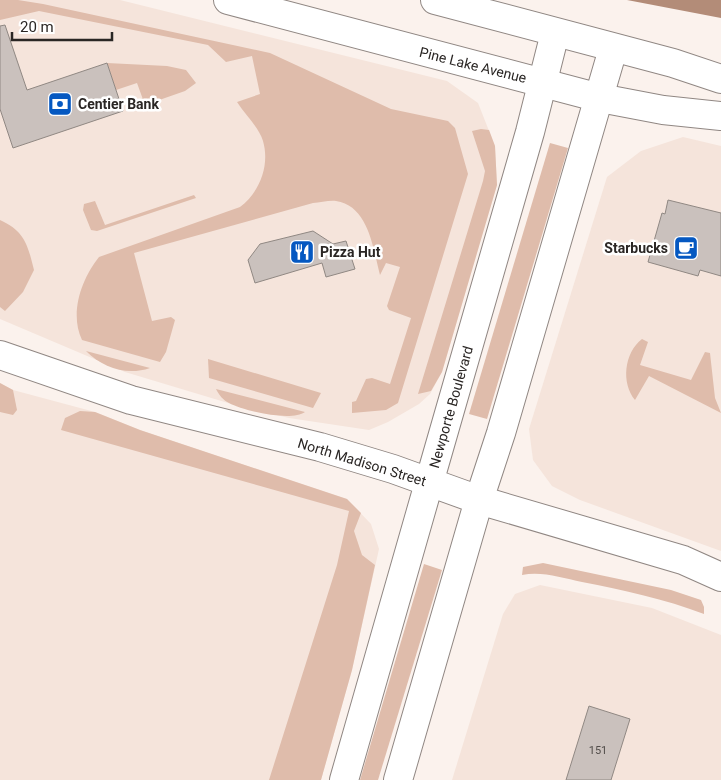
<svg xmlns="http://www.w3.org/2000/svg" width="721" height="780" font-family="Roboto,sans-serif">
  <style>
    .built { fill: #f5e4db }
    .green { fill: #dfbcab }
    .water { fill: #b38c78 }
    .building { fill: #cac1bd; stroke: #908883 }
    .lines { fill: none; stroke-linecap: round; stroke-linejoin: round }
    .minor-casing { stroke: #908783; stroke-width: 30 }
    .tertiary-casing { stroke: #908783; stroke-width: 30 }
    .primary-casing { stroke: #908783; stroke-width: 30 }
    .minor { stroke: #fff; stroke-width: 28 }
    .tertiary { stroke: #fff; stroke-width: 28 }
    .primary { stroke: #fff; stroke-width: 28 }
    .labels { text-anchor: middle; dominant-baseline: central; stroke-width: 5; stroke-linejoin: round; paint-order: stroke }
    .number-label { font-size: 11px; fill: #524d4a }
    .street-label { font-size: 14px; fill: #2a2624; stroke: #fff }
    .poi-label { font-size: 14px; font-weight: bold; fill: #2a2624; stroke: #fff; text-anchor: start }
  </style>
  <rect width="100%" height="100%" fill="#fbf2ed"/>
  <g class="built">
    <polygon points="0,0 120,0 447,81 478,103 495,146 497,185 442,372 430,394 419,404 388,422 369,430 289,418 228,403 125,372 0,319"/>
    <polygon points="683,137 721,146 721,551 580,500 552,486 533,460 529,429 607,177 641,151"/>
    <polygon points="0,383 13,390 95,412 140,430 347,499 371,524 379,549 352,670 321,780 0,780"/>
    <polygon points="540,585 652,608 721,635 721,780 452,780 503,614 515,594"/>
  </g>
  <g class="green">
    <path d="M0,0H18L43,4L270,53L391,109L448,121L455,128L468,174L398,403L386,410L352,413V402L356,401L366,379L372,378L390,384L411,318L389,310L387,306L400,267L386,263L380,275C373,249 369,206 336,201C329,200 320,203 313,203L134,253L152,321L171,317L175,320L166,352L160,362L82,340C69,313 82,278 99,257L240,207C260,192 270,165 263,141C259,127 245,115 237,102L260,94L252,56L226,62L208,45L39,11L0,20Z"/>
    <polygon points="107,63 167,66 186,70 196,83 185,91 145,105 137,83 116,90"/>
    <polygon points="481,129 489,130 495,146 497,185 442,372 431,391 418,394 483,181 485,171 472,131"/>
    <polygon points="550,143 568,148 487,419 469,414"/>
    <polygon points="194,195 196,198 97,231 91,230 83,210 84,204 95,201 105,225"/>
    <path d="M0,220C25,231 28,246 34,270L23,292L5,311L0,307Z"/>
    <path d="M642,339L648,342L640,365L691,380L705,352L710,353L715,398L721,413L649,376L635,400C621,383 624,353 642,339Z"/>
    <path d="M86,351L150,368C127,376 103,368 86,351Z"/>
    <polygon points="208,359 321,393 313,408 209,378"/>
    <polygon points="0,383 13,390 17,410 13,415 0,412"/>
    <path d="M216,389L305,412C291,422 244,411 229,403C223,400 219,395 216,389Z"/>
    <polygon points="80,411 95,412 140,430 347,499 361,513 354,531 362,555 375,565 352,670 321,780 269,780 337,565 349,511 61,430 65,418"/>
    <path d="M543,563L671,590L701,600L704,607V614C665,599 623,590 582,582C562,578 542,571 522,575L523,567Z"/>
    <polygon points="424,564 442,570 378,780 360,780"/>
  </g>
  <polygon class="water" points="627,0 721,0 721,18"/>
  <g class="building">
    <polygon points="5,25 27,90 107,63 123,111 13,148 0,109 0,26"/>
    <polygon points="668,200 721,213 721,276 700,270 698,276 648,262 662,213 665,214"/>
    <polygon points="313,231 333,244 346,241 355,269 326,277 322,263 255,283 248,260 260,244"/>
    <polygon points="589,706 630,719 611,780 566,780"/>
  </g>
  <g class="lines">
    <defs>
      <g id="minor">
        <polyline points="344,780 429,483"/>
        <polyline points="398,780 479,500"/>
      </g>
      <g id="tertiary">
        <polyline points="0,355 131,400 320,447 393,469 479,500 683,560 721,577"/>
        <polyline points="429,483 530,132 555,33"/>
        <polyline points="479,500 501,433 613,49"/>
      </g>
      <g id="primary">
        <polyline points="228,0 600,98 663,110 721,116"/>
        <polyline points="435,0 673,63 721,79"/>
      </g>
    </defs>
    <use href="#minor" class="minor-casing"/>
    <use href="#tertiary" class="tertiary-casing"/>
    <use href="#primary" class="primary-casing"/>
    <use href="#minor" class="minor"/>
    <use href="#tertiary" class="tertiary"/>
    <use href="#primary" class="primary"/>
  </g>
  <defs>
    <symbol id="bank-square" viewBox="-11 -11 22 22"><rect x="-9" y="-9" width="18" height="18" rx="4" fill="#0558c1" stroke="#fff"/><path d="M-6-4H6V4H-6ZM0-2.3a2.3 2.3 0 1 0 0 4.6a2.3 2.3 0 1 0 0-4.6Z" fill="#fff"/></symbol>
    <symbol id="cafe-square" viewBox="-11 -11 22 22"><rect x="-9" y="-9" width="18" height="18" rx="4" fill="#0558c1" stroke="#fff"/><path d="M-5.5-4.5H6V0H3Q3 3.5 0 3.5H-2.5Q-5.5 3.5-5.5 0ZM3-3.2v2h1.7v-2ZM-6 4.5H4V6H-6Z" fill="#fff"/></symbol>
    <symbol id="restaurant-square" viewBox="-11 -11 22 22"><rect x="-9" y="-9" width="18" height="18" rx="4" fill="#0558c1" stroke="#fff"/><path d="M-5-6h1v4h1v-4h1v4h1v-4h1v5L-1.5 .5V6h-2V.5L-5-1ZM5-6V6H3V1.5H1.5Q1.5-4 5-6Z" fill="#fff"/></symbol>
  </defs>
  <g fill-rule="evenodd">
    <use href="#bank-square" x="46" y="90" width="28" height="28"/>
    <use href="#cafe-square" x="672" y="234" width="28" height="28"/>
    <use href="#restaurant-square" x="288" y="238" width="28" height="28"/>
  </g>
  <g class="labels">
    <g class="number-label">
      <text x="598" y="750">151</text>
    </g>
    <g class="street-label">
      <text transform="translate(473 65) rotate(14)">Pine Lake Avenue</text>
      <text transform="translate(451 407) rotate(-74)">Newporte Boulevard</text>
      <text transform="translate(362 462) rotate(17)">North Madison Street</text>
    </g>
    <g class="poi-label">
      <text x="78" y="104">Centier Bank</text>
      <text x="668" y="248" text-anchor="end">Starbucks</text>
      <text x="320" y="252">Pizza Hut</text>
    </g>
  </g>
  <path d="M12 32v8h100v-8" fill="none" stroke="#2a2624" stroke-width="2.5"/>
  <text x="20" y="32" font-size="15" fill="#2a2624" stroke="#ffffff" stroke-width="4" paint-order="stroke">20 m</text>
</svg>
